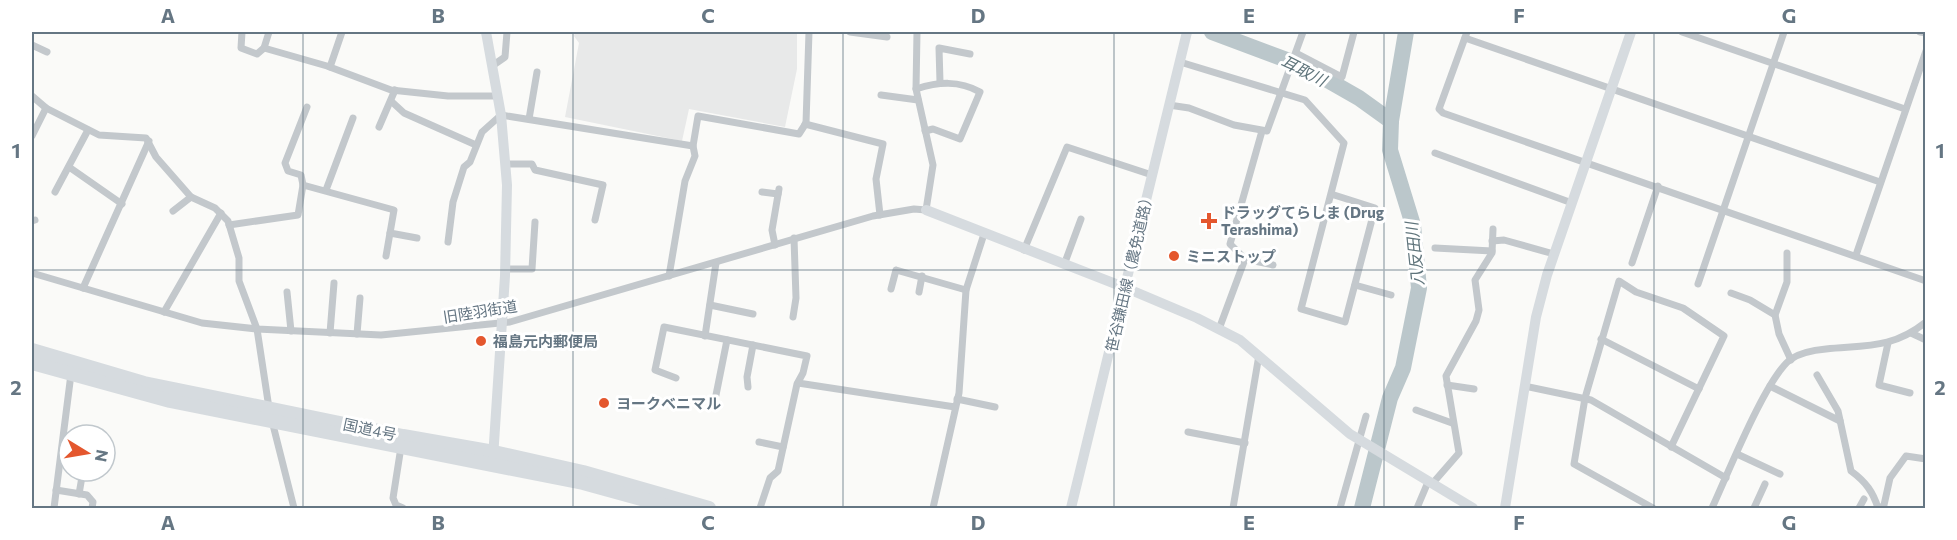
<svg xmlns="http://www.w3.org/2000/svg" width="1957" height="540" font-family="Commissioner,'Noto Sans JP',sans-serif">
  <style>
    .built { fill: #e8e9e9 }
    .lines { fill: none; stroke-linecap: round; stroke-linejoin: round }
    .river { stroke: #bbc7cb; stroke-width: 16 }
    .street { stroke: #c3c8cc; stroke-width: 7 }
    .secondary { stroke: #d6dbdf; stroke-width: 10 }
    .highway { stroke: #d6dbdf; stroke-width: 14 }
    .grid { fill: none; stroke: #657683; stroke-width: 1.5; stroke-opacity: 0.55 }
    .poi-dot { fill: #e4572e; stroke: #fff; stroke-width: 2 }
    .labels { text-anchor: middle; dominant-baseline: central; stroke-width: 6; stroke-linejoin: round; paint-order: stroke }
    .poi-label { font-size: 15px; font-weight: bold; fill: #657683; stroke: #fff; text-anchor: start }
    .street-label { font-size: 15px; fill: #657683; stroke: #fff }
    .water-label { font-size: 16px; font-style: italic; fill: #60757c; stroke: #fff }
    .neatline { fill: none; stroke: #657683; stroke-width: 2 }
    .grid-label { font-size: 20px; text-anchor: middle; font-weight: bold; fill: #657683 }
  </style>
  <rect width="100%" height="100%" fill="#fafaf8"/>
  <polygon class="built" points="575,32 797,32 797,69 785,127 689,109 682,141 565,117 579,43 574,36"/>
  <g class="lines">
    <g class="river">
      <polyline points="1212,32 1303,66 1359,98 1391,121"/>
      <polyline points="1362,508 1390,398 1403,368 1419,288 1413,225 1390,150 1391,121 1406,32"/>
    </g>
    <g class="street">
      <polyline points="242,32 241,48 257,54 264,48"/>
      <polyline points="269,32 264,48 327,66 391,90 448,96 498,96"/>
      <polyline points="850,32 887,37"/>
      <polyline points="1467,32 1439,109 1443,113 1926,281"/>
      <polyline points="1682,32 1905,109"/>
      <polyline points="1920,32 1926,33"/>
      <polyline points="1465,38 1880,182"/>
      <polyline points="32,45 47,52"/>
      <polyline points="1296,53 1342,77 1354,32"/>
      <polyline points="1180,62 1305,100 1344,143 1301,309 1345,322 1375,208 1331,194"/>
      <polyline points="492,66 505,57 507,32"/>
      <polyline points="330,67 342,32"/>
      <polyline points="940,82 939,48 970,54"/>
      <path d="M916,89C938,82 959,80 980,92L960,139L933,129L925,131"/>
      <polyline points="881,95 918,100"/>
      <polyline points="32,96 46,108 99,135 146,138 156,157 191,197 215,208 228,221 239,258 239,281 257,329 269,408"/>
      <polyline points="391,101 404,113 476,145"/>
      <polyline points="1169,105 1189,108 1234,125 1267,131 1303,32"/>
      <polyline points="529,119 537,72"/>
      <polyline points="805,124 883,144 876,179 880,215"/>
      <polyline points="379,127 395,90"/>
      <polyline points="32,136 46,108"/>
      <polyline points="1435,153 1572,203"/>
      <polyline points="506,164 532,164 535,170 603,185 595,220"/>
      <polyline points="69,167 122,204"/>
      <polyline points="303,185 394,210 386,256"/>
      <polyline points="326,190 353,118"/>
      <polyline points="55,192 88,130"/>
      <polyline points="762,192 778,194"/>
      <polyline points="173,211 191,197"/>
      <polyline points="32,221 35,220"/>
      <polyline points="229,225 298,215 303,185 301,175 288,171 285,163 307,107"/>
      <polyline points="390,233 417,238"/>
      <polyline points="1492,241 1504,240 1554,254"/>
      <polyline points="448,242 453,202 464,167 470,162 482,132 501,115 693,146 698,116 799,134 806,123 809,32"/>
      <polyline points="775,245 772,230 779,189"/>
      <polyline points="1435,248 1492,251"/>
      <polyline points="1024,250 1067,147 1152,175"/>
      <polyline points="1856,255 1926,51"/>
      <polyline points="1245,259 1273,265"/>
      <polyline points="1632,263 1658,186"/>
      <polyline points="1064,265 1081,219"/>
      <polyline points="505,269 532,269 535,222"/>
      <polyline points="32,273 202,323 257,329 381,335 510,322 873,216 914,209 926,210 933,165 916,89 917,32"/>
      <polyline points="669,276 685,181 695,156 693,146"/>
      <polyline points="1698,284 1784,32"/>
      <polyline points="1355,285 1391,295"/>
      <polyline points="83,288 149,141"/>
      <polyline points="891,289 896,270 966,290"/>
      <polyline points="287,292 291,331"/>
      <polyline points="919,292 922,276"/>
      <polyline points="1731,293 1750,300 1775,315 1779,334 1791,360"/>
      <polyline points="710,305 753,314"/>
      <polyline points="164,312 221,213"/>
      <polyline points="1775,315 1787,282 1787,253"/>
      <polyline points="793,317 796,298 794,238"/>
      <polyline points="1219,329 1245,259 1230,244 1262,131"/>
      <polyline points="330,333 334,283"/>
      <polyline points="1911,333 1926,340"/>
      <polyline points="357,334 360,298"/>
      <polyline points="705,336 716,263"/>
      <polyline points="1601,339 1699,389"/>
      <polyline points="1888,343 1879,385 1910,393"/>
      <path d="M1817,375L1838,411L1851,471C1866,482 1873,492 1878,508"/>
      <polyline points="676,378 655,370 664,327 807,356 803,373 797,384 778,471 770,478 760,508"/>
      <polyline points="798,383 955,407"/>
      <polyline points="1447,385 1474,389"/>
      <polyline points="1524,386 1591,400 1726,478"/>
      <polyline points="1770,386 1840,421"/>
      <polyline points="748,387 747,377 753,345"/>
      <polyline points="716,395 727,340"/>
      <polyline points="957,399 995,407"/>
      <polyline points="1416,410 1452,423"/>
      <polyline points="272,421 294,508"/>
      <polyline points="1188,432 1245,443"/>
      <polyline points="759,442 783,447"/>
      <polyline points="401,447 393,498 396,505 403,508"/>
      <polyline points="1737,454 1780,474"/>
      <polyline points="1432,484 1459,453 1446,376 1476,321 1479,310 1475,280 1492,253 1493,229"/>
      <polyline points="56,490 87,495 93,502 92,508"/>
      <polyline points="79,494 83,471"/>
      <polyline points="54,508 71,374"/>
      <polyline points="933,508 959,393 966,290 984,234"/>
      <polyline points="1233,508 1259,355"/>
      <polyline points="1340,508 1366,416"/>
      <polyline points="1417,508 1428,482"/>
      <polyline points="1653,508 1574,464 1585,398 1619,281 1636,292 1683,308 1724,336 1671,447"/>
      <path d="M1712,508C1727,476 1766,377 1791,359C1800,353 1815,350 1826,349C1866,345 1892,349 1926,322"/>
      <polyline points="1754,508 1765,484"/>
      <polyline points="1859,508 1864,499"/>
      <polyline points="1880,508 1884,505 1890,478 1906,456 1926,459"/>
    </g>
    <g class="secondary">
      <polyline points="486,32 501,115 507,185 505,276 493,458"/>
      <polyline points="926,210 1126,288 1197,318 1240,340 1350,434 1473,508"/>
      <polyline points="1071,508 1187,32"/>
      <polyline points="1505,508 1536,317 1547,275 1631,32"/>
    </g>
    <g class="highway">
      <polyline points="32,350 144,383 403,436 494,452 583,472 709,508"/>
      <polyline points="32,363 170,401 583,483 674,508"/>
    </g>
  </g>
  <path class="grid" d="M303,32V508M573,32V508M843,32V508M1114,32V508M1384,32V508M1654,32V508M32,270H1926"/>
  <g class="poi-dot">
    <path d="M1206 212h6v6h6v6h-6v6h-6v-6h-6v-6h6z"/>
    <circle cx="1174" cy="256" r="6"/>
    <circle cx="481" cy="341" r="6"/>
    <circle cx="604" cy="403" r="6"/>
  </g>
  <g class="labels">
    <g class="poi-label">
      <text x="1221" y="212">ドラッグてらしま (Drug<tspan x="1221" dy="17">Terashima)</tspan></text>
      <text x="1186" y="256">ミニストップ</text>
      <text x="493" y="341">福島元内郵便局</text>
      <text x="616" y="403">ヨークベニマル</text>
    </g>
    <g class="street-label">
      <text transform="translate(1129 271) rotate(-77)">笹谷鎌田線（農免道路）</text>
      <text transform="translate(480 311) rotate(-9)">旧陸羽街道</text>
      <text transform="translate(370 429) rotate(12)">国道4号</text>
    </g>
    <g class="water-label">
      <text transform="translate(1304 70) rotate(27)">耳取川</text>
      <text transform="translate(1414 254) rotate(-96)">八反田川</text>
    </g>
  </g>
  <rect width="1957" height="540" fill="none" stroke="#ffffff" stroke-width="66"/>
  <g transform="translate(87 453) rotate(101)"><circle r="28" fill="#ffffff" stroke="#c1c8cd" stroke-width="1.5"/>
  <path d="M0-4.5L10 22L0 15L-10 22Z" fill="#e4572e"/>
  <text y="-9" font-size="16" font-weight="bold" text-anchor="middle" fill="#657683">N</text>
  </g>
  <rect x="33" y="33" width="1891" height="474" class="neatline"/>
  <g class="grid-label">
    <text x="168" y="23">A</text>
    <text x="438" y="23">B</text>
    <text x="708" y="23">C</text>
    <text x="978" y="23">D</text>
    <text x="1249" y="23">E</text>
    <text x="1519" y="23">F</text>
    <text x="1789" y="23">G</text>
    <text x="16" y="158">1</text>
    <text x="1940" y="158">1</text>
    <text x="16" y="395">2</text>
    <text x="1940" y="395">2</text>
    <text x="168" y="530">A</text>
    <text x="438" y="530">B</text>
    <text x="708" y="530">C</text>
    <text x="978" y="530">D</text>
    <text x="1249" y="530">E</text>
    <text x="1519" y="530">F</text>
    <text x="1789" y="530">G</text>
  </g>
</svg>
